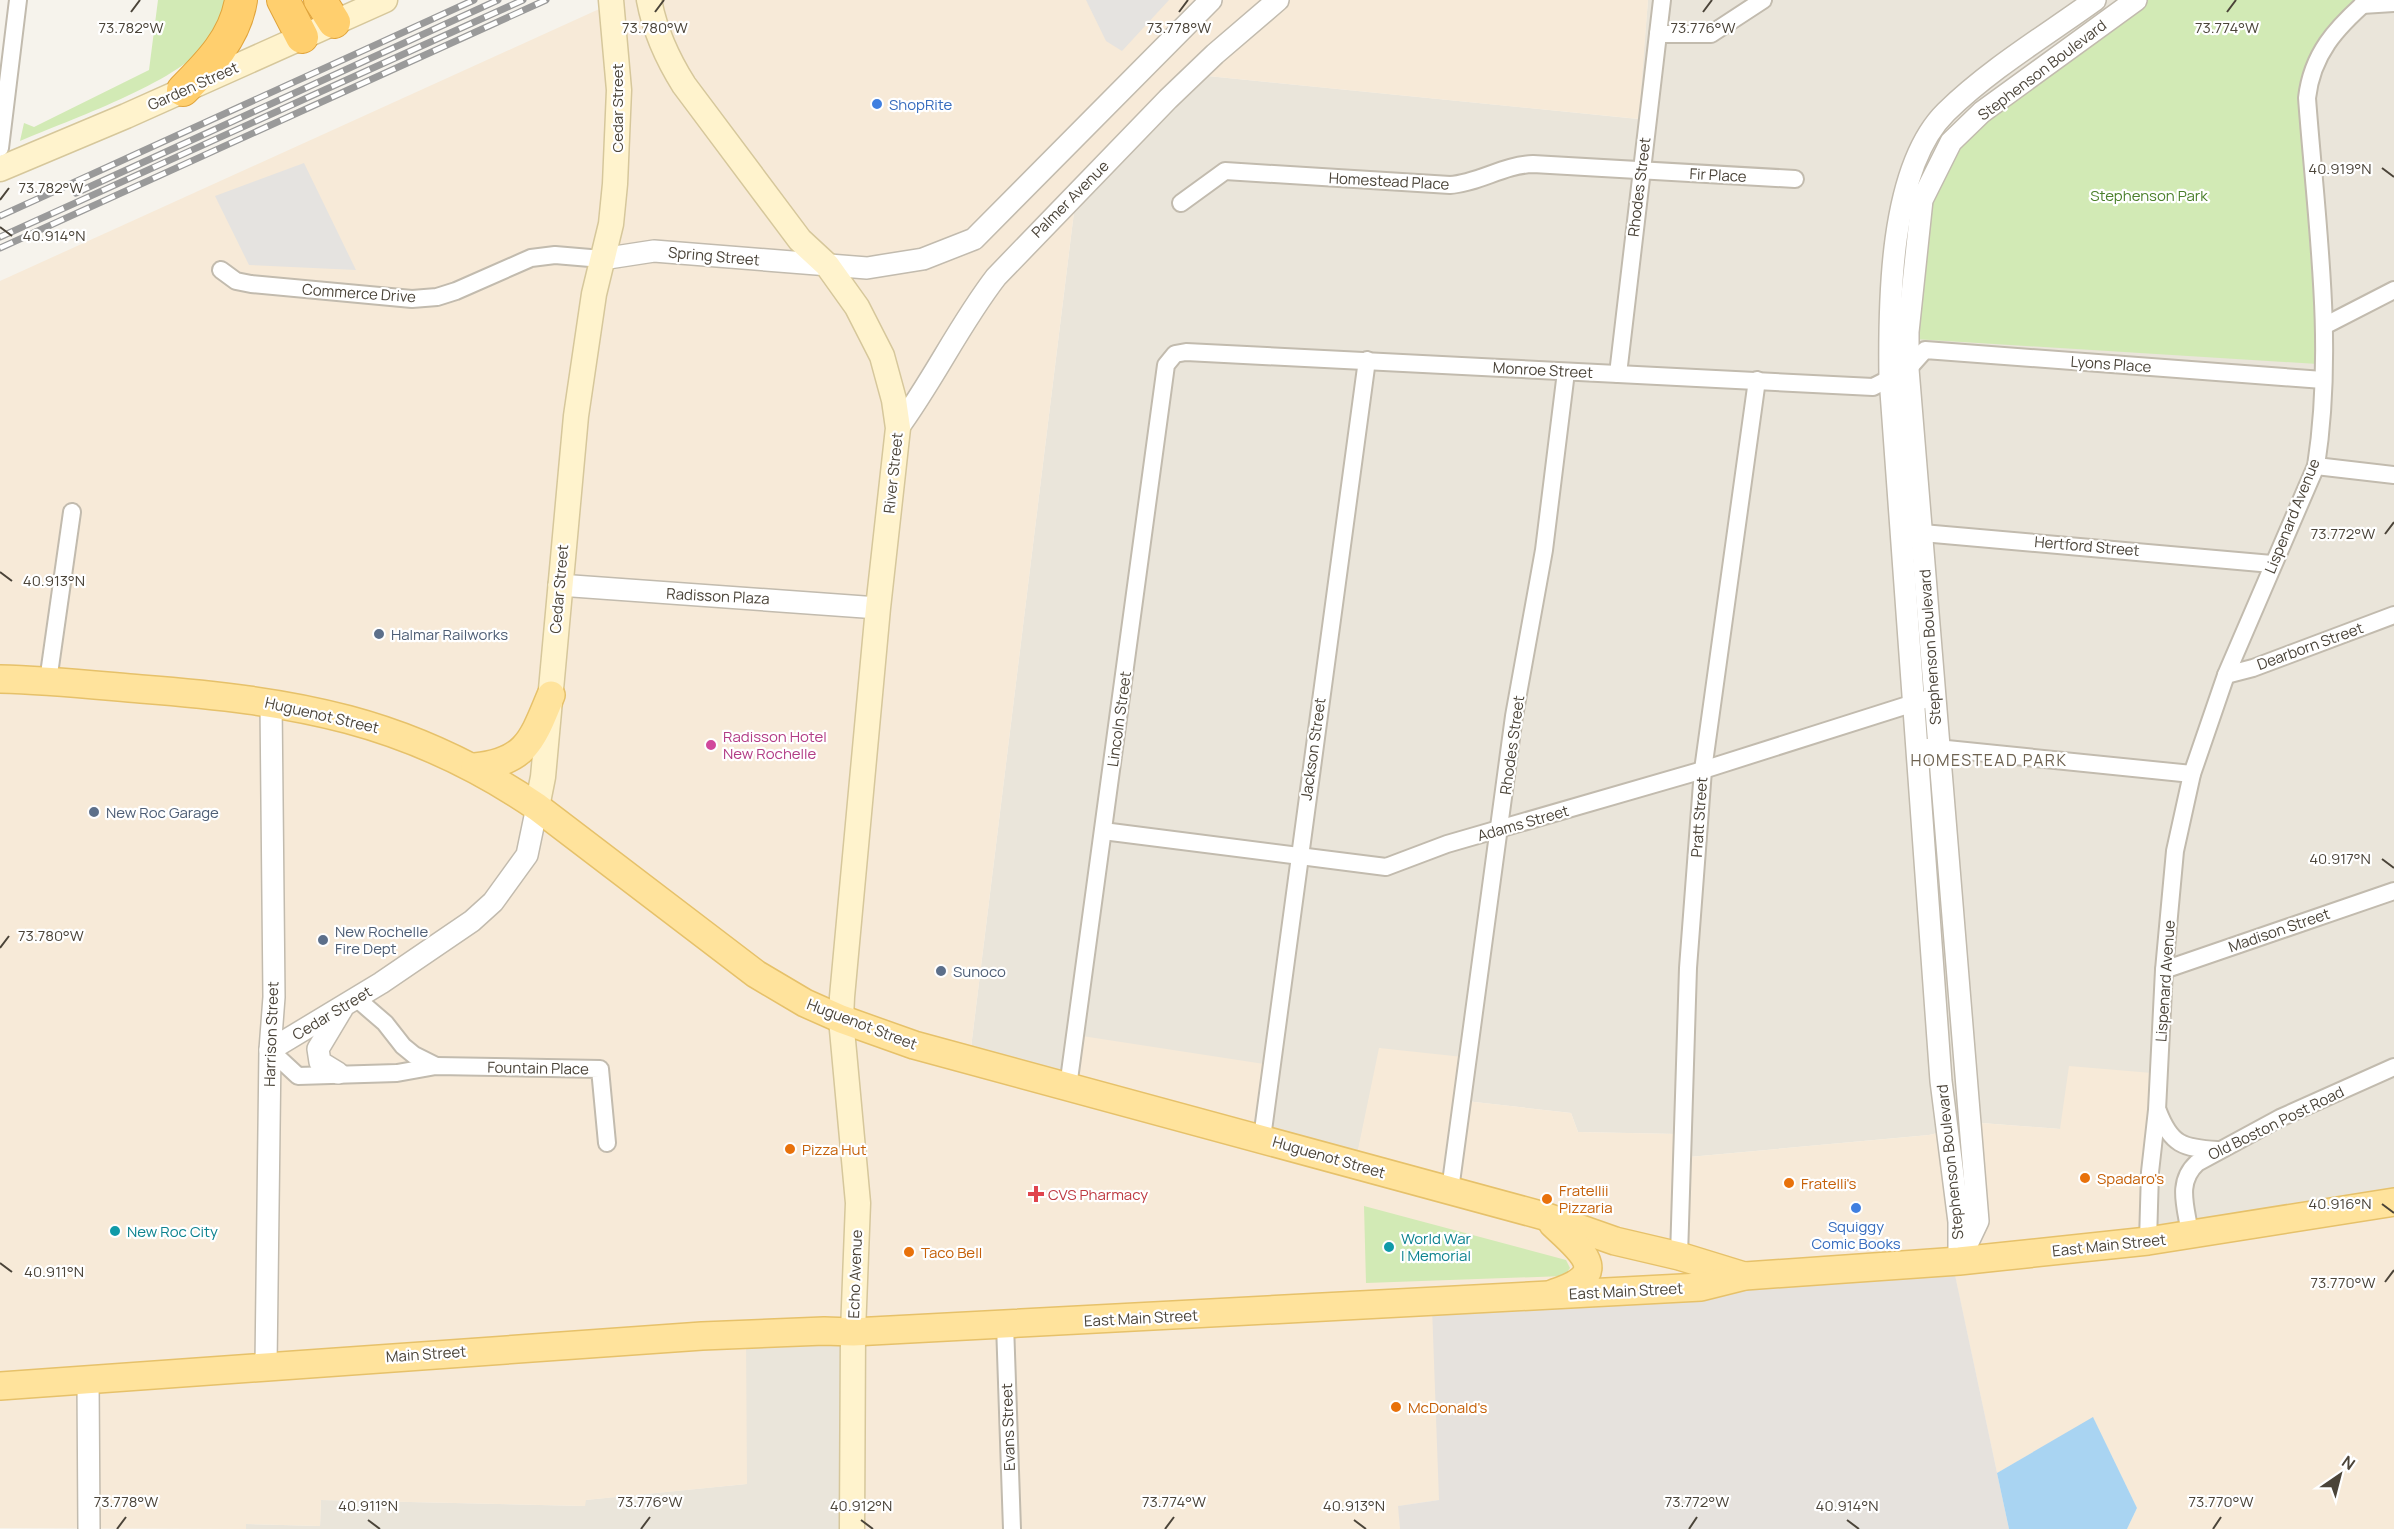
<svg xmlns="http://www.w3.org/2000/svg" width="2394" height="1529" font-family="Manrope,sans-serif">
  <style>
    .residential { fill: #eae5da }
    .commercial { fill: #f7ead8 }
    .industrial { fill: #e6e2dd }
    .green { fill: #d2eab5 }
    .parking { fill: #e5e3e0 }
    .water { fill: #a9d4f2 }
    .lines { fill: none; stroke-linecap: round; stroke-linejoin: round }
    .minor-casing { stroke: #c2bbae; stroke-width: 20 }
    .tertiary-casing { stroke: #c2bbae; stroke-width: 24 }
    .secondary-casing { stroke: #d6c79b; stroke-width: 27 }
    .primary-casing { stroke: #e6c16a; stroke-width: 30 }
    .motorway-casing { stroke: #e0a43c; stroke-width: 34 }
    .minor { stroke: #fff; stroke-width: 16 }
    .tertiary { stroke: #fff; stroke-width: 21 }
    .secondary { stroke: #fff3cd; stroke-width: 24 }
    .primary { stroke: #ffe39c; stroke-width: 27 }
    .motorway { stroke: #ffcf6e; stroke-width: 32 }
    .rail-casing { stroke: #9a9a9a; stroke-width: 7 }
    .rail { stroke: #fff; stroke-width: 4.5; stroke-dasharray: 14; stroke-linecap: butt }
    .ticks { fill: none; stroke: #4b4439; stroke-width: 2 }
    .shop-dot { fill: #3f7fe0; stroke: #fff; stroke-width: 2 }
    .service-dot { fill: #5c6f8a; stroke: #fff; stroke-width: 2 }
    .hotel-dot { fill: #d1479c; stroke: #fff; stroke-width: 2 }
    .food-dot { fill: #e8710a; stroke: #fff; stroke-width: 2 }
    .health-dot { fill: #e0444e; stroke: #fff; stroke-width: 2 }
    .culture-dot { fill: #0f9aa8; stroke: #fff; stroke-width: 2 }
    .labels { text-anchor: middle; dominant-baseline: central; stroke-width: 4.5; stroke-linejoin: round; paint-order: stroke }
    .street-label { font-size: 15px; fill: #4b4439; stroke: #fff }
    .shop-label { font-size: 15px; fill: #366cbe; stroke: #fff; text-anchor: start }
    .park-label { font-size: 15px; fill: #4a7f2a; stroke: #fff }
    .service-label { font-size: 15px; fill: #4e5e75; stroke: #fff; text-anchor: start }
    .hotel-label { font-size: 15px; fill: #b23c85; stroke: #fff; text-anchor: start }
    .food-label { font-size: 15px; fill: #c56008; stroke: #fff; text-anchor: start }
    .health-label { font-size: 15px; fill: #be3a42; stroke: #fff; text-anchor: start }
    .culture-label { font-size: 15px; fill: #0d838f; stroke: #fff; text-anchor: start }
    .neighbourhood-label { font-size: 16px; letter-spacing: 1.5px; fill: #6e6250; stroke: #fff }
    .ticks-label { font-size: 15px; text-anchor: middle; fill: #4b4439; stroke: #fff; stroke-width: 4.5; stroke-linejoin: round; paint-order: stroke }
  </style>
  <rect width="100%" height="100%" fill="#f6f3ec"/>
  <g class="residential">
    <polygon points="1648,0 2394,0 2394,1203 2143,1236 2060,1129 1981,1123 1929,1135 1678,1158 1677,1134 1578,1132 1571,1113 1457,1100 1380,1048 1354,1170 1253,1140 1264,1064 1071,1093 969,1064 1075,204 1208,76 1638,119"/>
    <polygon points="848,1338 848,1529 246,1529 246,1524 320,1526 321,1500 584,1506 585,1500 746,1484 746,1340"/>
  </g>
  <polygon class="commercial" points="619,0 1648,0 1639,119 1208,76 1075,204 969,1064 1070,1093 1082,1036 1264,1064 1253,1139 1354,1169 1379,1048 1463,1057 1457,1100 1571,1113 1578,1132 1678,1134 1678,1158 1929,1135 1981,1123 2060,1129 2069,1066 2152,1073 2143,1236 2394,1203 2394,1529 2127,1529 2137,1508 2093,1418 1997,1473 1951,1257 1439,1500 1399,1506 1400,1529 848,1529 848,1339 746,1341 747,1484 586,1500 585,1506 321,1500 320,1526 246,1524 246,1529 0,1528 0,281"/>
  <polygon class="industrial" points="1951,1256 2009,1529 1400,1529 1398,1506 1439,1500 1432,1307"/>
  <g class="green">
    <path d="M158,0H226C223,15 218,30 209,42C175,84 71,119 20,141L24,123L34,127L149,70Z"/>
    <polygon points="2147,0 2362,0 2327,32 2308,58 2299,90 2318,364 1914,339 1926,215 1959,147 1997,110"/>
    <polygon points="1364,1206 1566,1260 1570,1268 1564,1276 1366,1283"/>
  </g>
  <g class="parking">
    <polygon points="1086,0 1169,0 1122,51 1106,41"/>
    <polygon points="304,163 356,270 249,265 215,196"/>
  </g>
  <polygon class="water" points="2093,1417 2137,1508 2127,1529 2009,1529 1997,1473"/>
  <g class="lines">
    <defs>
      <g id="minor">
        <polyline points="2362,5 2394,3"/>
        <polyline points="1658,34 1711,34 1763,0"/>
        <polyline points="0,148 18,0"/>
        <path d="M1181,203L1225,171L1450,185C1479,183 1503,165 1533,164L1795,179"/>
        <polyline points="221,270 236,281 251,284 412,299 437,297 456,291 531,258 555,255 602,259"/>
        <polyline points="2324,326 2394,290"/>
        <polyline points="1618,374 1662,0"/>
        <polyline points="2316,466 2394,475"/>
        <polyline points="1911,532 2272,564"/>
        <polyline points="2226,675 2253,668 2394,615"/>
        <polyline points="48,681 72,512"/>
        <polyline points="1927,747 2192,774"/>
        <polyline points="1103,831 1386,867 1447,844 1703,770 1933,697"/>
        <polyline points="2164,970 2394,891"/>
        <polyline points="356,998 385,1023 403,1046 414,1055 436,1066"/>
        <polyline points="270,1050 298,1076 397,1073 436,1066 600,1069 607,1143"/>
        <polyline points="1068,1087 1166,365 1175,354 1186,352 1873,387 1908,369 1925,350 2323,380"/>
        <path d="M2158,1111C2171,1145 2183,1148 2217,1150"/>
        <polyline points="1262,1138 1367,360"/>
        <polyline points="1450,1190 1514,716 1544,550 1566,372"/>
        <path d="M2190,1235C2187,1209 2175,1183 2197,1163L2280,1118L2394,1067"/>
        <path d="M2148,1241L2150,1172L2157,1110L2164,970L2175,851L2192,774L2226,675L2316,466C2335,344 2316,219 2307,98C2312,54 2336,28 2368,0"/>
        <polyline points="1679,1256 1688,968 1703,770 1757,380"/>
        <polyline points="1005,1324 1012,1529"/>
      </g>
      <g id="tertiary">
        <polyline points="602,259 654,251 867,268 923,259 974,239 1211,0"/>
        <path d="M898,428C934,379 959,325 996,277L1168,99L1215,54L1278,0"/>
        <polyline points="559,585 878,608"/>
        <polyline points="270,1050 381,983 472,921 493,902 527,855 537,807"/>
        <polyline points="338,1073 320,1062 318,1049 342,1009"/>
        <path d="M1959,1255V1222L1941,1081L1890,378C1889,303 1889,168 1946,112C1990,69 2045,36 2095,0"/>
        <polyline points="1959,1261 1978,1221 1908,369 1908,332 1922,200 1951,142 1982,112 2136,0"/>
        <polyline points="266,1365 270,1050 274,997 271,702"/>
        <polyline points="88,1379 89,1529"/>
      </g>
      <g id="secondary">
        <path d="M649,0C655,32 667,58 684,85L800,240L827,265L857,307L882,356L894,400L898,428L878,608L842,997L841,1019L858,1203L853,1332L852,1529"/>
        <polyline points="0,169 126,116 385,0"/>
        <polyline points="537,807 543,777 576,416 594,294 611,224 615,184 619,90 611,0"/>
      </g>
      <g id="primary">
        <path d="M0,679C47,680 94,685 141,689C294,701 408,719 537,807L756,974L805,1003L841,1019L914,1045L1544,1216L1615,1241L1679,1256L1744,1276"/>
        <path d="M475,767C527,762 533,738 551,695"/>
        <path d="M1553,1224C1583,1252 1613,1274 1554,1293"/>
        <polyline points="0,1386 702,1336 824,1331 853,1332 1701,1287 1745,1276 1959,1261 2148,1241 2394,1202"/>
      </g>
      <g id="motorway">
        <polyline points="283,0 302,37"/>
        <polyline points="320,0 334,22"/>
        <path d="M183,90C209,64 235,38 241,0"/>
      </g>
    </defs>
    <use href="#minor" class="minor-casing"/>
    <use href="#tertiary" class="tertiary-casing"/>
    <use href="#secondary" class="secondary-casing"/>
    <use href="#primary" class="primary-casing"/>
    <use href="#motorway" class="motorway-casing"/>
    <use href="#minor" class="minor"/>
    <use href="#tertiary" class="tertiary"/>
    <use href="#secondary" class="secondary"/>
    <use href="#primary" class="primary"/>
    <use href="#motorway" class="motorway"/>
    <defs>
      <g id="rail">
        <polyline points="76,193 498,0"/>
        <polyline points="0,216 474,0"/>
        <polyline points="0,237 523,0"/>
        <polyline points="0,248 546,0"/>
      </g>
    </defs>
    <use href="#rail" class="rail-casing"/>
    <use href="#rail" class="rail"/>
  </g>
  <path class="ticks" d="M131,12L140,0M655,12L664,0M1179,12L1188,0M1703,12L1712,0M2227,12L2236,0M2382,168L2394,177M0,200L9,188M0,227L12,236M2385,534L2394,522M0,572L12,581M2382,859L2394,868M0,948L9,936M2382,1204L2394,1213M0,1263L12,1272M2385,1282L2394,1270M368,1520L380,1529M861,1520L873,1529M1354,1520L1366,1529M1847,1520L1859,1529M117,1529L126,1517M641,1529L650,1517M1165,1529L1174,1517M1689,1529L1697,1517M2213,1529L2221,1517"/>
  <g class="shop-dot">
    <circle cx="877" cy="104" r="6"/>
    <circle cx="1856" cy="1208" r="6"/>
  </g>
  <g class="service-dot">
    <circle cx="379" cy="634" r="6"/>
    <circle cx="94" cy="812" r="6"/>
    <circle cx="323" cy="940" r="6"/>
    <circle cx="941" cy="971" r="6"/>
  </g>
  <circle class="hotel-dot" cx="711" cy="745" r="6"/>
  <g class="food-dot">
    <circle cx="790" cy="1149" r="6"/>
    <circle cx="2085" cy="1178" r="6"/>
    <circle cx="1789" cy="1183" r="6"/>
    <circle cx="1547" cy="1199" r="6"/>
    <circle cx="909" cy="1252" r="6"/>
    <circle cx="1396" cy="1407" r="6"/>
  </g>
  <path class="health-dot" d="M1033 1185h6v6h6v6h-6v6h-6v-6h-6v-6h6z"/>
  <g class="culture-dot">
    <circle cx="115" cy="1231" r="6"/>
    <circle cx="1389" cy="1247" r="6"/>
  </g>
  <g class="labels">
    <g class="street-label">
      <text transform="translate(2042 70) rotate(-37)">Stephenson Boulevard</text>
      <text transform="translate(193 86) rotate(-24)">Garden Street</text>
      <text transform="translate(617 108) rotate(-90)">Cedar Street</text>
      <text transform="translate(1718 175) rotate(3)">Fir Place</text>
      <text transform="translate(1389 181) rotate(3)">Homestead Place</text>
      <text transform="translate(1639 187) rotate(-83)">Rhodes Street</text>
      <text transform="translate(1070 199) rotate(-45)">Palmer Avenue</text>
      <text transform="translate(714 256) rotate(5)">Spring Street</text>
      <text transform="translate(359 293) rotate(4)">Commerce Drive</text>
      <text transform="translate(2111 364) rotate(4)">Lyons Place</text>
      <text transform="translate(1543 370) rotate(3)">Monroe Street</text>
      <text transform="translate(893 473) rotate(-84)">River Street</text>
      <text transform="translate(2292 516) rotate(-68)">Lispenard Avenue</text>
      <text transform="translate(2087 546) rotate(5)">Hertford Street</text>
      <text transform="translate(559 589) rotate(-85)">Cedar Street</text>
      <text transform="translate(718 596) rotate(3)">Radisson Plaza</text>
      <text transform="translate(2310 646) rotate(-20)">Dearborn Street</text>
      <text transform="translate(1930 647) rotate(-94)">Stephenson Boulevard</text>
      <text transform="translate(322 715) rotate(13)">Huguenot Street</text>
      <text transform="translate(1119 719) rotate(-82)">Lincoln Street</text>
      <text transform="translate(1512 745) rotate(-82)">Rhodes Street</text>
      <text transform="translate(1313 749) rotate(-82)">Jackson Street</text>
      <text transform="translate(1699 817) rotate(-86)">Pratt Street</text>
      <text transform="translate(1523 823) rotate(-16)">Adams Street</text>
      <text transform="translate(2279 930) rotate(-19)">Madison Street</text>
      <text transform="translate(2165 981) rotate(-86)">Lispenard Avenue</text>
      <text transform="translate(332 1013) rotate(-31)">Cedar Street</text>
      <text transform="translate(862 1024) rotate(21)">Huguenot Street</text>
      <text transform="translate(271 1034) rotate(-88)">Harrison Street</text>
      <text transform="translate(538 1068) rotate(1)">Fountain Place</text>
      <text transform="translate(2276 1123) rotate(-26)">Old Boston Post Road</text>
      <text transform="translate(1329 1157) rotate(16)">Huguenot Street</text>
      <text transform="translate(1950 1162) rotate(-96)">Stephenson Boulevard</text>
      <text transform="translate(2109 1245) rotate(-6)">East Main Street</text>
      <text transform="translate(855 1274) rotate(-88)">Echo Avenue</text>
      <text transform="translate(1626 1291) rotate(-3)">East Main Street</text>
      <text transform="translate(1141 1318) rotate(-3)">East Main Street</text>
      <text transform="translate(426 1354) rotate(-4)">Main Street</text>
      <text transform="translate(1008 1427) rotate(-92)">Evans Street</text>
    </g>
    <g class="shop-label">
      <text x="889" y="104">ShopRite</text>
      <text x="1856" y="1226" text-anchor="middle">Squiggy<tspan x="1856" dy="17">Comic Books</tspan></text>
    </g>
    <g class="park-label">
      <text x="2149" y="195">Stephenson Park</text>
    </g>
    <g class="service-label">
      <text x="391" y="634">Halmar Railworks</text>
      <text x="106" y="812">New Roc Garage</text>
      <text x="335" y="931">New Rochelle<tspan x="335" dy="17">Fire Dept</tspan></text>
      <text x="953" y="971">Sunoco</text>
    </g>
    <g class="hotel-label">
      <text x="723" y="736">Radisson Hotel<tspan x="723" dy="17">New Rochelle</tspan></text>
    </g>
    <g class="food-label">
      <text x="802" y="1149">Pizza Hut</text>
      <text x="2097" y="1178">Spadaro's</text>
      <text x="1801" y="1183">Fratelli's</text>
      <text x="1559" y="1190">Fratellii<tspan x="1559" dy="17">Pizzaria</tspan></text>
      <text x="921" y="1252">Taco Bell</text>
      <text x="1408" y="1407">McDonald's</text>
    </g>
    <g class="health-label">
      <text x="1048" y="1194">CVS Pharmacy</text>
    </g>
    <g class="culture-label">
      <text x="127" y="1231">New Roc City</text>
      <text x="1401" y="1238">World War<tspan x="1401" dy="17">I Memorial</tspan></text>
    </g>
    <g class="neighbourhood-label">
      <text x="1989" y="760">HOMESTEAD PARK</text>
    </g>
  </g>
  <g class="ticks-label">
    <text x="131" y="33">73.782°W</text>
    <text x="655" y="33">73.780°W</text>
    <text x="1179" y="33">73.778°W</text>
    <text x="1703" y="33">73.776°W</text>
    <text x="2227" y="33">73.774°W</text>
    <text x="2340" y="174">40.919°N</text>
    <text x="51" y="193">73.782°W</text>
    <text x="54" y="241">40.914°N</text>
    <text x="2343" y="539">73.772°W</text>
    <text x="54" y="586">40.913°N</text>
    <text x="2340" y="864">40.917°N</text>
    <text x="51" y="941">73.780°W</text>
    <text x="2340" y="1209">40.916°N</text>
    <text x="54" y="1277">40.911°N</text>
    <text x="2343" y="1288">73.770°W</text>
    <text x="126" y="1507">73.778°W</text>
    <text x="650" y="1507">73.776°W</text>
    <text x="1174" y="1507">73.774°W</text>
    <text x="1697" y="1507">73.772°W</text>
    <text x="2221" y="1507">73.770°W</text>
    <text x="368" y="1511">40.911°N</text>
    <text x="861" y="1511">40.912°N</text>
    <text x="1354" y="1511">40.913°N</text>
    <text x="1847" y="1511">40.914°N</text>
  </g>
  <g transform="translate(2340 1475) rotate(35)" stroke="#ffffff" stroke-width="4.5" paint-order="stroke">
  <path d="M0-4.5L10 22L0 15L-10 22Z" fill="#4b4439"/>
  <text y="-9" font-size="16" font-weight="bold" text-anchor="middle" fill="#4b4439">N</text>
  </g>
</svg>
